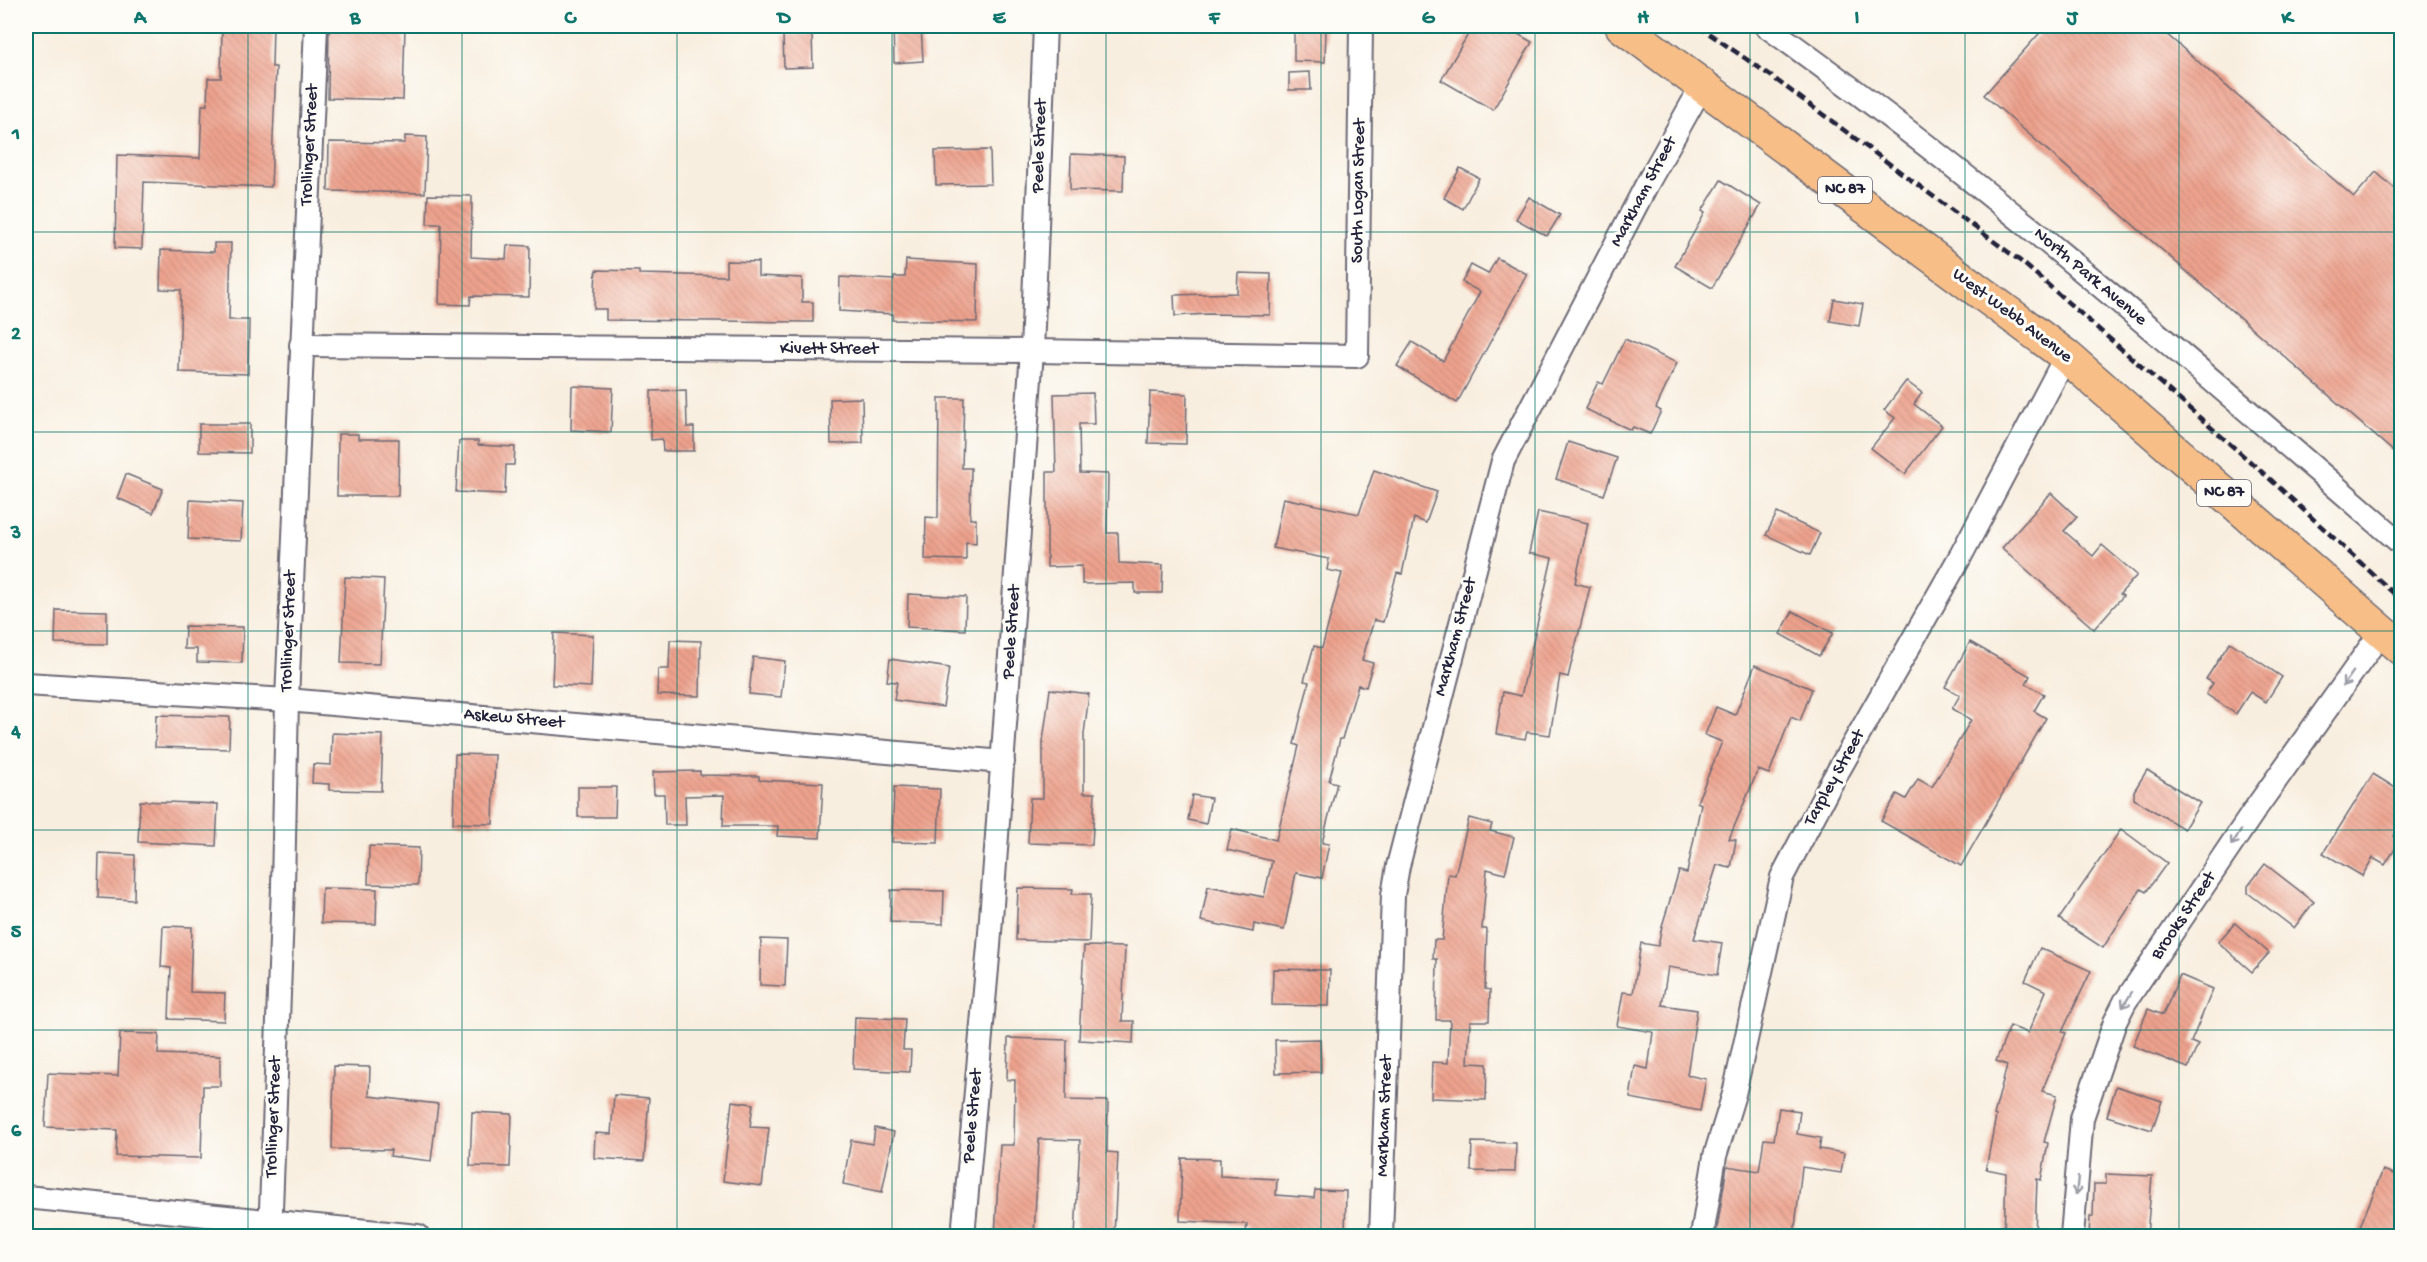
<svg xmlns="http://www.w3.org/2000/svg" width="2427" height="1262" font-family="'Gochi Hand',sans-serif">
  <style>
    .building { fill: url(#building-back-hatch) }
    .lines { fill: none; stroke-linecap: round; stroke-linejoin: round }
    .minor-casing { stroke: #6d6974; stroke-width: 26 }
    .highway-casing { stroke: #6d6974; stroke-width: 36 }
    .minor { stroke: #fff; stroke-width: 22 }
    .highway { stroke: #f7be87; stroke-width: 33 }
    .rail { stroke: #22223b; stroke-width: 4.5; stroke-dasharray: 9 4.5; stroke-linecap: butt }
    .oneway { stroke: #9c9ca7 }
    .grid { fill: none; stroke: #0f766e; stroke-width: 1.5; stroke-opacity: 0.55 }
    .labels { text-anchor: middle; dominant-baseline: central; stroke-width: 6; stroke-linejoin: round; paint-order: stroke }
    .shield { fill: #fdfcf7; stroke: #646373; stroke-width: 1.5 }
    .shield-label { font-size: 16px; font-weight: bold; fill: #22223b }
    .street-label { font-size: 18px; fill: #22223b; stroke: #fdfcf7 }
    .neatline { fill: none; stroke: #0f766e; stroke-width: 2 }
    .grid-label { font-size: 20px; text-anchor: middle; font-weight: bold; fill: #0f766e }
  </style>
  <defs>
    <pattern id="building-back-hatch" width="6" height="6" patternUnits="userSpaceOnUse" patternTransform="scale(1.5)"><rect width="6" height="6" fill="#eda28d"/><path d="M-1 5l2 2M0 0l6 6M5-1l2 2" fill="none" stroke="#cb8b7b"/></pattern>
  </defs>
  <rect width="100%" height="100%" fill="#fdfcf7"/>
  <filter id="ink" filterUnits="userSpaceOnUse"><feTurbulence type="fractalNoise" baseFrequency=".0167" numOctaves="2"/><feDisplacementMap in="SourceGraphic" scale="12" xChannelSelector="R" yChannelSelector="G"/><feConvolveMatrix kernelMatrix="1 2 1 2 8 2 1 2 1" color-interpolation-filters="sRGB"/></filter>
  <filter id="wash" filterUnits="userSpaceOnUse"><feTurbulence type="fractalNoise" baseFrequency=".008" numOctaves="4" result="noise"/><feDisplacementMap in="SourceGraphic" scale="24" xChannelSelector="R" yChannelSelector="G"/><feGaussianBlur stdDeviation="1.35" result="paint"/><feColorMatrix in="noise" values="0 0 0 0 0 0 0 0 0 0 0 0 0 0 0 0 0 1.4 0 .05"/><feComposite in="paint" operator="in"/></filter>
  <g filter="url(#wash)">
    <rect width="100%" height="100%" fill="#f8eedf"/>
    <g id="blocks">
      <g class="building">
        <polygon points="222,26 273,26 272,67 276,67 271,187 144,182 142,249 115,248 117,155 200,158 202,105 207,105 208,78 221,78"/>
        <polygon points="329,26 405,26 403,100 328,98"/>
        <polygon points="893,26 921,26 923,61 894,63"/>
        <polygon points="1294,26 1326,26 1325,62 1294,61"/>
        <polygon points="1473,26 1504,26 1532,42 1493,110 1441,80"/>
        <polygon points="2046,26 2157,26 2354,197 2376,172 2402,195 2402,459 1984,95"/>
        <polygon points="812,34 813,67 784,68 783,35"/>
        <polygon points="1310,72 1311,90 1289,90 1289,73"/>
        <polygon points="405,136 427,137 425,193 328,191 329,142 405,143"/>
        <polygon points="990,150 991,184 936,185 935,151"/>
        <polygon points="1071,154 1124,156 1123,191 1070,190"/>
        <polygon points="1460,168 1479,178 1463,209 1444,198"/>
        <polygon points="1721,180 1761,205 1712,288 1675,266 1705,213 1702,211"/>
        <polygon points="428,195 472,196 471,257 506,259 507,245 530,246 529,297 471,296 470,305 439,304 441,224 427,224"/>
        <polygon points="1529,197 1560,215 1547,236 1516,219"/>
        <polygon points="214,243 231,243 229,320 249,320 248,374 179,372 181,290 160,289 161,250 214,252"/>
        <polygon points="1497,258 1527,274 1457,403 1397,366 1412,342 1443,361 1480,292 1462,282 1471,265 1488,274"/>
        <polygon points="906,260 978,264 977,322 892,320 893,314 839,311 840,277 894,280 894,277 905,277"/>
        <polygon points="726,261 758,262 758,276 802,278 802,302 813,302 813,322 606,320 606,309 594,309 596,270 639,271 639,274 726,276"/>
        <polygon points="1238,273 1271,274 1270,315 1208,314 1175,316 1174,295 1237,293"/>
        <polygon points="1834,299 1863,304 1859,326 1830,321"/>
        <polygon points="1625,339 1677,363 1656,408 1661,411 1650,434 1633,427 1631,430 1585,409 1598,382 1603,384"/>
        <polygon points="1906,381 1922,393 1914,404 1942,426 1905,474 1871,448 1895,418 1884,410"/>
        <polygon points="572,386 613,388 611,432 571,430"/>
        <polygon points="686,390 687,427 694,427 694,451 663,451 662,439 651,440 651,391"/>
        <polygon points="1150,392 1187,394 1186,444 1148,443"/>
        <polygon points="1093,393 1094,424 1079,424 1080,473 1108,474 1107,533 1118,533 1119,563 1163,565 1162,593 1135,593 1135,583 1082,584 1082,566 1047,567 1047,472 1056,472 1054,394"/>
        <polygon points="862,398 863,443 831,444 830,399"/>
        <polygon points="939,398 964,398 962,468 971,468 970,519 976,519 976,543 966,542 966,560 925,559 926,517 938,518"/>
        <polygon points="199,424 250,424 250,453 199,452"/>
        <polygon points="338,434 358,434 358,439 399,439 398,496 337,496"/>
        <polygon points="459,441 478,441 478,445 515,447 514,465 506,465 505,494 456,492"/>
        <polygon points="1568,442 1617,458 1604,495 1556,479"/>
        <polygon points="1374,470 1437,492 1426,523 1414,518 1402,574 1397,573 1383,622 1374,620 1362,660 1373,663 1366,687 1358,685 1342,739 1340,739 1329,781 1337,783 1322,843 1329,844 1322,878 1296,873 1284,930 1254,924 1253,932 1201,921 1208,886 1264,897 1272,861 1227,850 1232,829 1276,840 1299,746 1294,744 1309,682 1304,681 1314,646 1322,648 1342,573 1327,570 1329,559 1273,548 1283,498 1359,514"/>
        <polygon points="126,474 163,489 153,513 117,498"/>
        <polygon points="2051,493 2077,517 2064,531 2093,556 2102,545 2137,575 2120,594 2123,596 2094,629 2002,548"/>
        <polygon points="190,500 243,503 241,541 188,539"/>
        <polygon points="1538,512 1588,523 1575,583 1590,587 1568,677 1560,675 1550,735 1527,732 1525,739 1496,734 1503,692 1521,696 1552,558 1529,553"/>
        <polygon points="1777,513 1820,533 1810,555 1766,535"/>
        <polygon points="345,577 384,579 380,664 341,663"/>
        <polygon points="908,594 966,597 965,630 907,627"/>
        <polygon points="56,610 107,611 107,644 55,643"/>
        <polygon points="1793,611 1833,633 1819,656 1780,634"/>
        <polygon points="185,626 243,627 242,663 197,662 197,649 184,649"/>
        <polygon points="554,633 593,635 591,687 552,685"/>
        <polygon points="670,640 701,641 700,696 657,695 658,669 669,669"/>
        <polygon points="1970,642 2030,676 2026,684 2044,694 2034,711 2046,718 1961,866 1881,821 1897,794 1906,799 1918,779 1932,787 1971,720 1952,709 1960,695 1945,687"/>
        <polygon points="2230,642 2282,677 2266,702 2250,692 2236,714 2206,694 2213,683 2206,679"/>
        <polygon points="753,657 785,661 781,697 749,694"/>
        <polygon points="890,659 949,668 943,707 894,700 897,682 887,681"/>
        <polygon points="1755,665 1812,689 1800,721 1791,717 1769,774 1758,770 1729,839 1736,840 1731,868 1717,865 1694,939 1722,943 1717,975 1668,967 1662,1005 1697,1010 1687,1075 1706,1079 1700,1111 1630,1098 1635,1066 1648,1069 1653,1032 1617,1026 1623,992 1633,993 1641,943 1658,946 1662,926 1679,871 1687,873 1701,804 1697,802 1722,742 1705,735 1716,707 1735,715"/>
        <polygon points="1050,689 1089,694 1084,734 1084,793 1095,793 1092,845 1028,843 1030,798 1043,798 1043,741"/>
        <polygon points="156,715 230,717 229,749 155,747"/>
        <polygon points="332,733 383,735 381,791 329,790 329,784 312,783 313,764 331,765"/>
        <polygon points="455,754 495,755 493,824 453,823"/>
        <polygon points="2147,770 2200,803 2184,829 2134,799 2134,791"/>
        <polygon points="700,771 700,775 759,776 759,780 823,783 820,838 777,836 778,826 723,826 724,795 685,796 686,825 665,825 664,794 654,794 653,772"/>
        <polygon points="2373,774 2402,792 2402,822 2393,836 2400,841 2385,865 2373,858 2362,876 2323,853"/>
        <polygon points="578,787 616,787 615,817 578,817"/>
        <polygon points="894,787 940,789 938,843 892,842"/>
        <polygon points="1192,795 1211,798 1206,824 1188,820"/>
        <polygon points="140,801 218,804 216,846 138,842"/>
        <polygon points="1469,818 1492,824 1490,831 1514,837 1505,874 1487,869 1482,929 1487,929 1485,989 1490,990 1489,1021 1470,1021 1468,1063 1487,1064 1486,1100 1431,1098 1432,1062 1448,1063 1450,1020 1436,1020 1437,959 1433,959 1434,940 1442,940 1448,874 1455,875"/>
        <polygon points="2121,829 2167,863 2146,892 2141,889 2103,948 2059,919"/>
        <polygon points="369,846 419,848 418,885 368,884"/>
        <polygon points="99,853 135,855 134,900 98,898"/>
        <polygon points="2265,864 2314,902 2294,928 2248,893 2248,886"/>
        <polygon points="322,888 377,889 376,924 321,923"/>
        <polygon points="1018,888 1073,889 1072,894 1091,894 1089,942 1016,940"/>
        <polygon points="891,890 944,891 943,924 890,922"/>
        <polygon points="2235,923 2269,953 2252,972 2218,942"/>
        <polygon points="163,926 192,927 190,992 225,993 224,1021 169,1019 171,968 161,967"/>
        <polygon points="761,939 787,940 785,986 760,985"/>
        <polygon points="1084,946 1125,947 1122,1021 1134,1021 1133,1043 1079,1040"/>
        <polygon points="2040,948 2091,971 2062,1032 2066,1033 2042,1091 2057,1095 2044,1142 2048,1143 2041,1180 2037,1179 2035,1236 2004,1236 2006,1173 1986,1169 1996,1116 1994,1115 2007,1065 1996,1061 2010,1026 2028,1033 2046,991 2025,981"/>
        <polygon points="1273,969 1330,970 1329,1006 1272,1005"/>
        <polygon points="2180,975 2213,989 2191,1042 2198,1045 2188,1068 2133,1046 2148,1009 2163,1015"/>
        <polygon points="855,1017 905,1019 903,1050 911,1050 910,1072 853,1069"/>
        <polygon points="120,1033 159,1034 158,1054 220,1056 220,1086 203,1086 201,1158 116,1156 117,1130 45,1127 48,1073 118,1076"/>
        <polygon points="1008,1038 1067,1040 1066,1100 1108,1101 1107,1152 1118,1153 1114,1236 1075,1236 1080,1140 1039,1139 1034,1236 995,1236 1000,1145 1014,1145 1015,1080 1007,1080"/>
        <polygon points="1320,1039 1321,1072 1276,1073 1275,1040"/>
        <polygon points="334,1066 370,1067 369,1096 438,1104 431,1161 390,1156 391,1150 332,1149"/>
        <polygon points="2116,1086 2162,1101 2152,1130 2107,1116"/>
        <polygon points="614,1095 649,1098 644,1161 594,1158 595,1133 611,1134"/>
        <polygon points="732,1101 753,1104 750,1127 769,1128 762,1186 723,1181"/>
        <polygon points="1779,1108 1800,1111 1797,1134 1821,1138 1819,1149 1844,1153 1841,1173 1802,1167 1794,1236 1716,1236 1727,1166 1759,1171 1764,1139 1774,1140"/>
        <polygon points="472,1112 512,1114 510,1167 470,1166"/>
        <polygon points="875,1128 894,1132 882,1192 843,1184 851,1140 873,1144"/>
        <polygon points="1472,1142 1516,1143 1515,1172 1471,1171"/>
        <polygon points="1182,1158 1220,1159 1220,1176 1277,1179 1276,1195 1314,1198 1315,1190 1346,1191 1345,1236 1246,1233 1247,1224 1180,1221"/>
        <polygon points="2383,1170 2402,1177 2402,1236 2356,1236"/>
        <polygon points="2106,1174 2152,1176 2147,1236 2089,1236 2090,1217 2093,1217 2094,1184 2106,1184"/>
      </g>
    </g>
  </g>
  <g filter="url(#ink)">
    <use href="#blocks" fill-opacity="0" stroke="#6d6974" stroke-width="1.5"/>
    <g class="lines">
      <defs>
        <g id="minor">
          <path d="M1766,26C1989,184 2195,365 2402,544"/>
          <polyline points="301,345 1032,351 1357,356 1361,26"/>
          <polyline points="26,684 287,700 1003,762"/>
          <polyline points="26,1197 418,1236"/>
          <polyline points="270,1236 283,886 287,700 316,26"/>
          <polyline points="963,1236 989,946 1032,351 1045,26"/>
          <polyline points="1381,1236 1393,895 1398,866 1503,461 1647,184 1702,86"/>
          <polyline points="1702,1236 1715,1156 1734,1094 1782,877 1829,787 1960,557 2066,356"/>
          <polyline points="2072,1236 2082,1118 2115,1022 2125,1002 2256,808 2382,631"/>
        </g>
        <polyline id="highway" points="1622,26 2066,356 2402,649"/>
      </defs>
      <use href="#minor" class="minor-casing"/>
      <use href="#highway" class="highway-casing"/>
      <use href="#minor" class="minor"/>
      <use href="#highway" class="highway"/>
      <polyline class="rail" points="1698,26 1771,76 2023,263 2270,479 2402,601"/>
    </g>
    <defs><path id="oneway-shaft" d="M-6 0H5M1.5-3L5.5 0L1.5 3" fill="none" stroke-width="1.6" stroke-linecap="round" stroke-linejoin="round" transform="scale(1.5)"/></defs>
    <g class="oneway">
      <use href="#oneway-shaft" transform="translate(2348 679) rotate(125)"/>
      <use href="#oneway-shaft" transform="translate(2236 838) rotate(124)"/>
      <use href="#oneway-shaft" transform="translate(2127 1000) rotate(121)"/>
      <use href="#oneway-shaft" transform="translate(2077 1186) rotate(96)"/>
    </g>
  </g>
  <path class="grid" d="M248,26V1236M462,26V1236M677,26V1236M892,26V1236M1106,26V1236M1321,26V1236M1535,26V1236M1750,26V1236M1965,26V1236M2179,26V1236M26,232H2402M26,432H2402M26,631H2402M26,830H2402M26,1030H2402"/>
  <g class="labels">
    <g class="shield">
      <rect x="1818" y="177" width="54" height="26" rx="4.5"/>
      <rect x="2197" y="480" width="54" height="26" rx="4.5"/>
    </g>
    <g class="shield-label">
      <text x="1845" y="190">NC 87</text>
      <text x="2224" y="493">NC 87</text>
    </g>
    <g class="street-label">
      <text transform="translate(310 145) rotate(-87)">Trollinger Street</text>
      <text transform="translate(1040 146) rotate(-88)">Peele Street</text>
      <text transform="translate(1359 191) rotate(-89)">South Logan Street</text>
      <text transform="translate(1644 192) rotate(-62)">Markham Street</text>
      <text transform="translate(2090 277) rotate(40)">North Park Avenue</text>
      <text transform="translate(2012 316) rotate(37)">West Webb Avenue</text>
      <text x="829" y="349">Kivett Street</text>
      <text transform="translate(289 631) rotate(-88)">Trollinger Street</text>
      <text transform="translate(1012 632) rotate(-86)">Peele Street</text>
      <text transform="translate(1456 637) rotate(-75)">Markham Street</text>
      <text transform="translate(514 719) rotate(5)">Askew Street</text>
      <text transform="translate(1835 778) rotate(-61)">Tarpley Street</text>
      <text transform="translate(2184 916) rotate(-56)">Brooks Street</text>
      <text transform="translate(973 1116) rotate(-85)">Peele Street</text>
      <text transform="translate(1385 1116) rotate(-88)">Markham Street</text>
      <text transform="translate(274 1117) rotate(-88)">Trollinger Street</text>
    </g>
  </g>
  <rect width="2427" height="1262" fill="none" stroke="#fdfcf7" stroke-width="66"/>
  <rect x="33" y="33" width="2361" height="1196" class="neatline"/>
  <g class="grid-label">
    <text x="140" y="23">A</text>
    <text x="355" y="23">B</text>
    <text x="570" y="23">C</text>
    <text x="784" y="23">D</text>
    <text x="999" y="23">E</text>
    <text x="1214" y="23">F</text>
    <text x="1428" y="23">G</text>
    <text x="1643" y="23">H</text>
    <text x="1857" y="23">I</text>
    <text x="2072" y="23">J</text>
    <text x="2287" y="23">K</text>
    <text x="16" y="139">1</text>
    <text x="16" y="339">2</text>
    <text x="16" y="538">3</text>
    <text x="16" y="737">4</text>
    <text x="16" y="937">5</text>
    <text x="16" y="1136">6</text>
  </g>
</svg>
